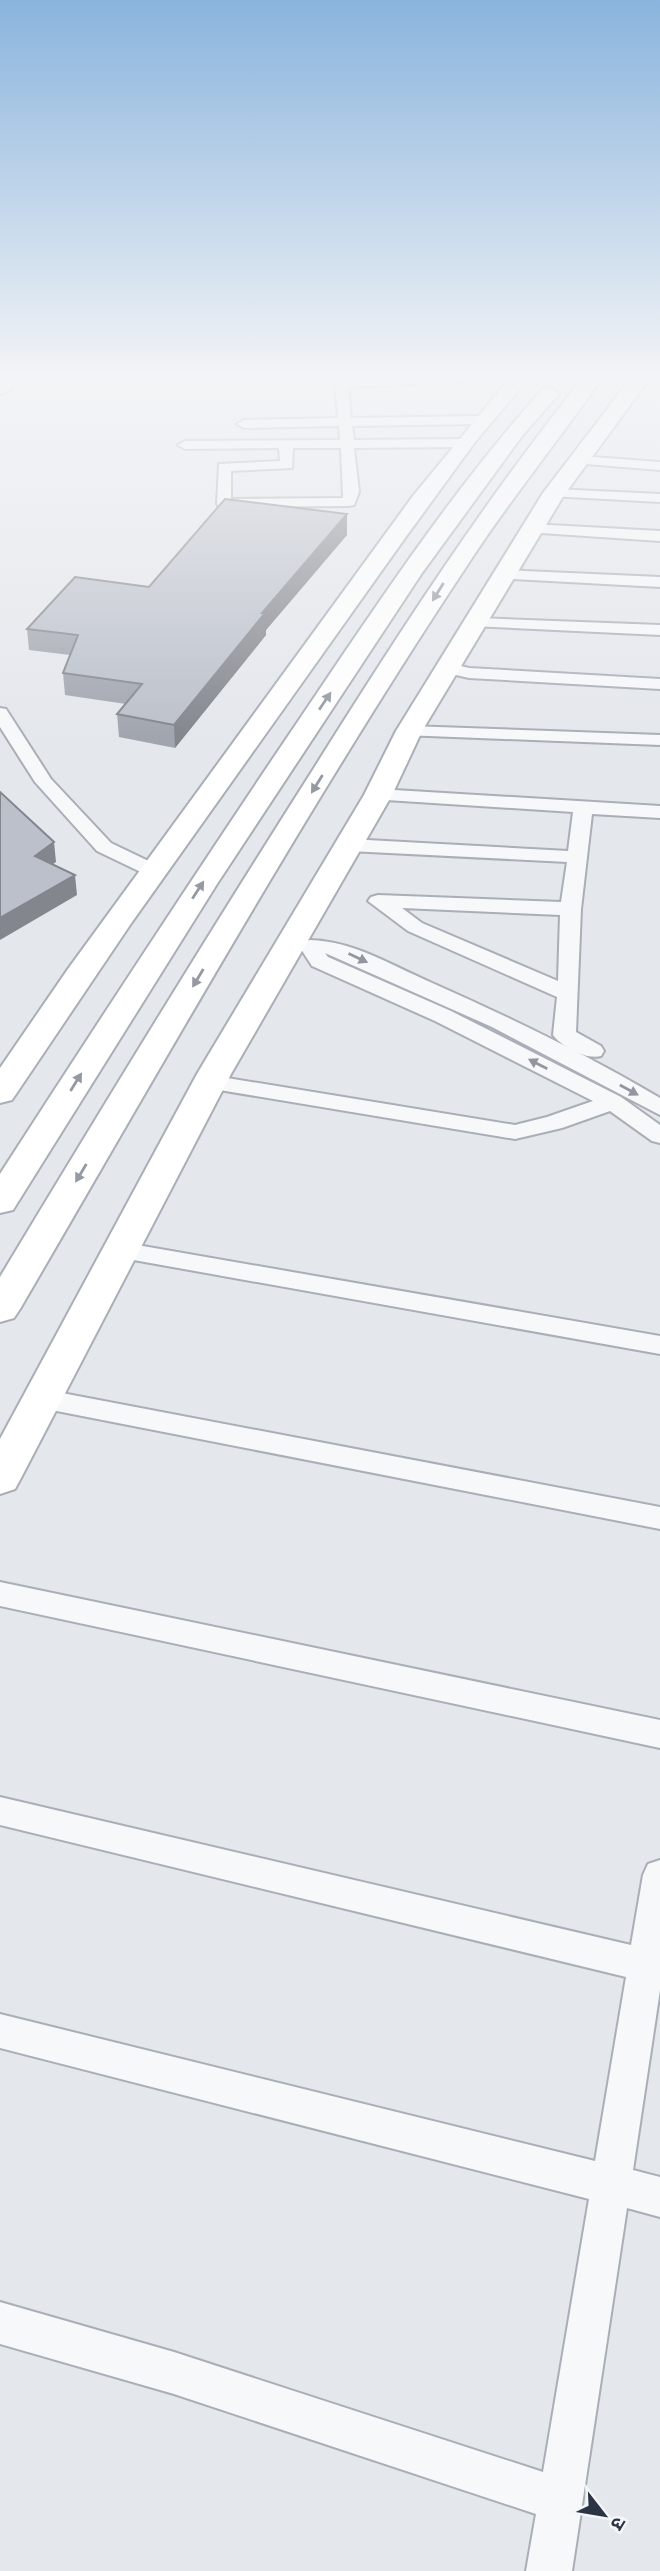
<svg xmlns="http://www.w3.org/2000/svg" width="660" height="2571" font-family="'DM Sans','Noto Sans Devanagari',sans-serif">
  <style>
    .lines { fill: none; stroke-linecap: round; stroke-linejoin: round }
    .street-casing { stroke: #a9aeb7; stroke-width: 4 }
    .secondary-casing { stroke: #a9aeb7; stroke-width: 4 }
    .street { fill: #f7f8fa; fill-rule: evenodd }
    .secondary { fill: #fff; fill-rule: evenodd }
    .wall { fill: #a1a5ae }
    .shaded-wall { fill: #83868d }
    .building { fill: #bbc0ca; stroke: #83868d; stroke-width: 2 }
    .oneway { fill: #959aa2 }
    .oneway2 { fill: #9196a0 }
  </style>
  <rect width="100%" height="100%" fill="#e4e7ec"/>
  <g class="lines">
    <defs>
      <g id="street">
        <polygon points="1,378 13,378 11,390 0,394"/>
        <path d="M465,378L459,382L348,387L351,418L481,416L488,420L481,424L352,426L354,440L463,439L470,443L463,447L354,448L359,492L354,505L349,506L219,507L217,504L219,464L280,461L279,448L185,449L178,445L185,441L340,440L339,426L244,428L237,424L244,420L338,418L335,383L341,379ZM293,448H341L343,498L231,499V471L292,468Z"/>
        <polygon points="579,456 660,462 660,470 574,463 572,460"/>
        <polygon points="554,489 660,494 660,502 549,496 547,493"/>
        <polygon points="531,524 660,531 660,541 526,532 523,529"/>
        <polygon points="502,570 660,577 660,587 496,578 494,575"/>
        <polygon points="477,618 660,625 660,635 471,626 469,623"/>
        <polygon points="449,663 469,668 660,679 660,689 469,678 443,672 440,668"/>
        <polygon points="0,708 6,709 51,779 111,843 161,867 164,871 161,875 147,875 97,851 35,782 0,727"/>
        <polygon points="409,726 660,735 660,745 403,735 400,731"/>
        <path d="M378,789L660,806V818L592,814L581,909L576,1032L601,1046L604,1051L601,1056C586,1060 562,1047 553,1035L557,997L408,931L368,901L371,897L378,895L561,902L567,862L349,851L342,849L339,845L342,841L349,839L568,851L573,812L371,799L369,795ZM402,908L560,915L558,981L422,923Z"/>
        <path d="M310,940C353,941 391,965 430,982C509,1017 586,1054 660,1098V1115L492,1027L325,953L328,957L451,1011L621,1097L660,1125V1143L652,1141L610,1111L562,1128L515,1139L201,1087L197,1082L201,1077L209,1075L515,1125L547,1117L593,1101L435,1021L312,966L299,946L303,942Z"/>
        <polygon points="120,1242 660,1336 660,1354 111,1256 107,1250 111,1244"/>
        <polygon points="41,1389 660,1507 660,1529 31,1406 27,1399 31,1392"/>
        <polygon points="0,1582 660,1720 660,1748 0,1606"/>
        <polygon points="0,1797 631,1945 643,1875 648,1864 660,1860 660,1990 633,2170 660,2177 660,2217 627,2208 572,2571 526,2571 536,2514 174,2394 0,2344 0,2302 174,2352 543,2472 589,2199 0,2048 0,2014 595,2161 626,1977 0,1825"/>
      </g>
      <g id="secondary">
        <polygon points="510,378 529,378 475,442 405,538 132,922 12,1100 0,1103 0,1068 68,969 413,496"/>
        <path d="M583,378H602C561,437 516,492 476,552C313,797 168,1055 20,1309L14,1318L0,1322V1277C103,1106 207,936 314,768C398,634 484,501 583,378Z"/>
        <polygon points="631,378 650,378 564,495 422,731 392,795 231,1074 21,1478 15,1489 0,1494 0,1439 197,1074 364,795 396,731 543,493"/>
        <path d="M549,388L559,394L522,436L422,573L217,884L18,1202L13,1210L0,1213V1174C102,1016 204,860 309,705C382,597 455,487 542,390Z"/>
      </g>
    </defs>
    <use href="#street" class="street-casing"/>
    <use href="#secondary" class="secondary-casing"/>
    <use href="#street" class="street"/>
    <use href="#secondary" class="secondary"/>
  </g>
  <polygon class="wall" points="347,535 266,630 266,635 175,748 119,737 117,714 126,704 65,695 63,673 70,655 29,650 27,629 149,587"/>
  <g class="shaded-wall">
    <polygon points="347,514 347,535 266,630 266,635 175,748 174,725 262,613"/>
    <polygon points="54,842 56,862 37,875 35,856"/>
    <polygon points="75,875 77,895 0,940 0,918"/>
  </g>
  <g class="building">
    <polygon points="225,499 347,514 262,613 265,613 174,725 117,714 142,684 63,673 78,635 27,629 75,577 149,587"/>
    <polygon points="0,792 54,842 35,856 75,875 0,918"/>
  </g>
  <defs><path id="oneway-solid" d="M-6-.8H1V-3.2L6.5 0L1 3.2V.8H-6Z" transform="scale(1.75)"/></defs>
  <g class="oneway">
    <use href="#oneway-solid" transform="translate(438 592) rotate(122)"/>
    <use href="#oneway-solid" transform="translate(325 701) rotate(-56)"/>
    <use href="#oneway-solid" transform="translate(317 784) rotate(122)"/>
    <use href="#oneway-solid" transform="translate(198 890) rotate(-57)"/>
    <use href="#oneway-solid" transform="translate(198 978) rotate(121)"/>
    <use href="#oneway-solid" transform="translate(76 1082) rotate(-58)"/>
    <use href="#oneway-solid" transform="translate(81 1173) rotate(121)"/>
  </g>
  <g class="oneway2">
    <use href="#oneway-solid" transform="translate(358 958) rotate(25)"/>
    <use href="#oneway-solid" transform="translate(538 1064) rotate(-153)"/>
    <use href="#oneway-solid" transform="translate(629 1090) rotate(29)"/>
  </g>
  <linearGradient id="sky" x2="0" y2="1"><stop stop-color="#8ab4dd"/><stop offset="0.51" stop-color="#f3f4f6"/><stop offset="1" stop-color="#f3f4f6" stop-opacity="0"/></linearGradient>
  <rect width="660" height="738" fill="url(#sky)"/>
  <g transform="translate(604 2515) rotate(121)" stroke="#f4f6f9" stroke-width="5" paint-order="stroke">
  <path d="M0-5L12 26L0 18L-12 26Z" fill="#2b3445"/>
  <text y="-10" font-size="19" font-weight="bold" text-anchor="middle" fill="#2b3445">उ</text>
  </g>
</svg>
